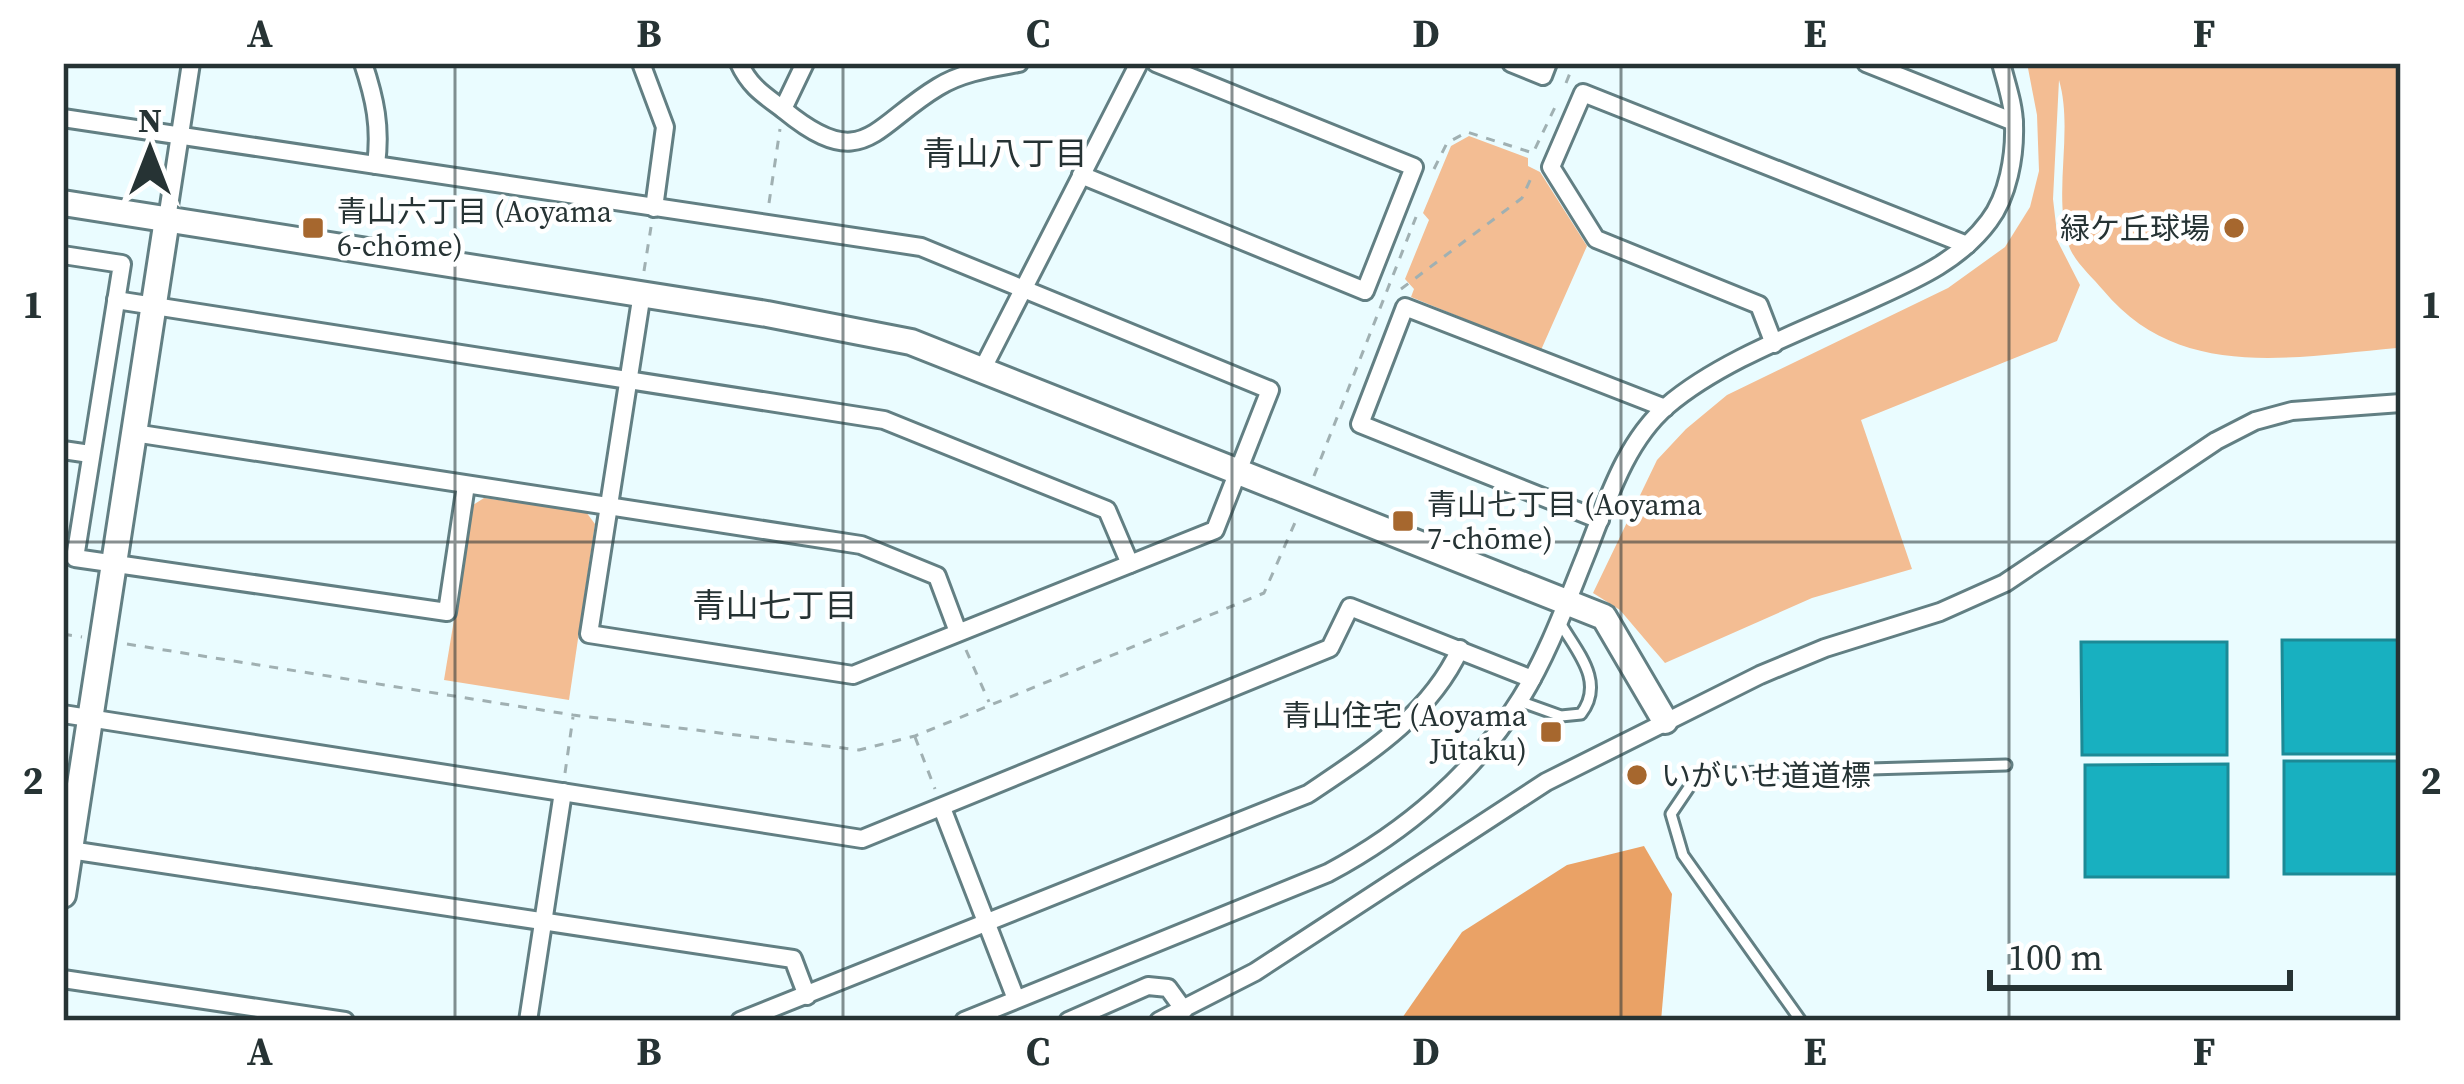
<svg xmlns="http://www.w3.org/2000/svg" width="2464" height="1084" font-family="'Source Serif 4','Noto Sans JP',serif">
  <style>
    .green { fill: #f3bd93 }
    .forest { fill: #eaa266 }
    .water { fill: #18b0c0; stroke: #1c8a96; stroke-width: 3 }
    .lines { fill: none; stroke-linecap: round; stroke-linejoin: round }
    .lane-casing { stroke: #627f83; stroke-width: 15 }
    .street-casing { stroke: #627f83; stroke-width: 22 }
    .secondary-casing { stroke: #627f83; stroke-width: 30 }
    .path { stroke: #a0b0b2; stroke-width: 3; stroke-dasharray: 9 9; stroke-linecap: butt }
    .lane { stroke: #fff; stroke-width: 9 }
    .street { stroke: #fff; stroke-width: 16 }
    .secondary { stroke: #fff; stroke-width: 24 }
    .grid { fill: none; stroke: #263334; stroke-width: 3; stroke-opacity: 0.55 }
    .poi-dot { fill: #a6672e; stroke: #fff; stroke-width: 4.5 }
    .labels { text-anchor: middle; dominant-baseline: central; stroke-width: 9; stroke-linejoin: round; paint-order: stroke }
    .poi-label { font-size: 30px; fill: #263334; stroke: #fff; text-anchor: start }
    .neighbourhood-label { font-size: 33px; fill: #263334; stroke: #fff }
    .neatline { fill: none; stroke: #263334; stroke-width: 4.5 }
    .grid-label { font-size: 39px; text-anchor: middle; font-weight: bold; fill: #263334 }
  </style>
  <rect width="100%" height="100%" fill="#eafcff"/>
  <g class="green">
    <path d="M2027,63H2401V332L2397,348C2292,357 2179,382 2103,290C2092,277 2074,261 2069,246C2052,192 2074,132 2059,80L2053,199L2058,242L2080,285L2057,341L1861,420L1912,569L1812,598L1665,663L1620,610L1593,593L1657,460L1686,429L1727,395L1948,288L2005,247L2030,207L2039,171L2037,115Z"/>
    <polygon points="1469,136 1528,158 1528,166 1540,172 1587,246 1541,350 1411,297 1414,289 1405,279 1429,220 1423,213 1451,146"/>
    <polygon points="484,498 586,512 595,524 569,700 444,680 473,505"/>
  </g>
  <polygon class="forest" points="1644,846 1672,894 1661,1021 1400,1021 1462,932 1567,865"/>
  <g class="water">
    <polygon points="2282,640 2401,640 2401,754 2283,754"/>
    <polygon points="2081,642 2227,642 2227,755 2082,755"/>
    <rect x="2284" y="761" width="117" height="113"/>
    <polygon points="2228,764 2228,877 2085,877 2085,765"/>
  </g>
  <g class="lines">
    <defs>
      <g id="lane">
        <path d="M1519,701L1561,716L1581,714C1606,681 1576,651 1559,621"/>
        <polyline points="1801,1021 1683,855 1671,814 1698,774 2006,765"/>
      </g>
      <g id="street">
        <path d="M363,63C375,99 381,127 376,165"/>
        <polyline points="641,63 665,127 654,208"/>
        <path d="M739,63C750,87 764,95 784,110C863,175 873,126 938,87C962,72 992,68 1019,63"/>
        <polyline points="1511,63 1543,76 1548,63"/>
        <polyline points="1866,63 2014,122"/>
        <polyline points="783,109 805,63"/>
        <polyline points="63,118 921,247 1270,390 1215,530 853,675 589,634 642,293"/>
        <polyline points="1081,175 1365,291 1414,167 1156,63"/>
        <polyline points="167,219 191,63"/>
        <polyline points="63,255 122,264 75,558 447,612 466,485"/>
        <polyline points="116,300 884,420 1107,510 1130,564"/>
        <polyline points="1774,344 1759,305 1596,239 1551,167 1583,93 1967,245"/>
        <polyline points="982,370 1139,63"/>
        <polyline points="134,433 861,545 937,576 958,632"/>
        <polyline points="63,450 90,454"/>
        <polyline points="1600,520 1360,424 1405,307 1665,408"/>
        <polyline points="63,714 862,839 1330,648 1350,607 1532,679"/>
        <polyline points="942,808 1016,999"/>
        <polyline points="70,850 793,959 807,996"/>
        <polyline points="63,979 345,1021"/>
        <polyline points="528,1021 563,792"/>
        <path d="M740,1021L1308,794C1367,754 1429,716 1460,649"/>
        <path d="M964,1021L1328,873C1405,832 1475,773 1521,698C1548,654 1566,604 1585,557C1606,505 1624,443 1667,406C1723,358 1811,328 1877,297C1919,278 1961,259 1989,221C2008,196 2015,156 2014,125C2014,105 2006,83 2001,63"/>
        <polyline points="1068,1021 1148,986 1168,988 1184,1010"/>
        <polyline points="1159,1021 1255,972 1546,782 1760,675 1825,648 1940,612 2005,583 2216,441 2255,421 2292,411 2401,403"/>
      </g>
      <g id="secondary">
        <polyline points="63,203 767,314 911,342 1604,617 1665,721"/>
        <polyline points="63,895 167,219"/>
      </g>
    </defs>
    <use href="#lane" class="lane-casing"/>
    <use href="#street" class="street-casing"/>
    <use href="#secondary" class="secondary-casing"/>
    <g class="path">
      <polyline points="1566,83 1574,63"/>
      <polyline points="1434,169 1447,143 1467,132 1533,153 1557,103"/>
      <polyline points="769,203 780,129"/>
      <polyline points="644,271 651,227"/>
      <polyline points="1401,289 1522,198 1532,176"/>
      <polyline points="1314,476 1416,217"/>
      <polyline points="63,634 82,637"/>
      <polyline points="127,644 573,715 859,750 915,736 1264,593 1297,518"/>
      <polyline points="966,650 989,702"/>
      <polyline points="915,737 935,789"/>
      <polyline points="565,773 573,717"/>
    </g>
    <use href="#lane" class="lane"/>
    <use href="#street" class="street"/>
    <use href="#secondary" class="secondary"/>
  </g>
  <path class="grid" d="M455,63V1021M843,63V1021M1232,63V1021M1621,63V1021M2009,63V1021M63,542H2401"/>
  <g class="poi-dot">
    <rect x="301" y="216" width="24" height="24" rx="6"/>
    <circle cx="2234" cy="228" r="12"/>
    <rect x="1391" y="509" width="24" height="24" rx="6"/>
    <rect x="1539" y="720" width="24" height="24" rx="6"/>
    <circle cx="1637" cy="775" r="12"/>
  </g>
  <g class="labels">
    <g class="poi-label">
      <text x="337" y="211">青山六丁目 (Aoyama<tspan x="337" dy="34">6-chōme)</tspan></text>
      <text x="2210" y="228" text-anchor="end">緑ケ丘球場</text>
      <text x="1427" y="504">青山七丁目 (Aoyama<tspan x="1427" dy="34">7-chōme)</tspan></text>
      <text x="1527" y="715" text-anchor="end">青山住宅 (Aoyama<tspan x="1527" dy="34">Jūtaku)</tspan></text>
      <text x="1661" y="775">いがいせ道道標</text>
    </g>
    <g class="neighbourhood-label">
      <text x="1005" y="153">青山八丁目</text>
      <text x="775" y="605">青山七丁目</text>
    </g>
  </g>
  <rect width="2464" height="1084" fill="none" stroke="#ffffff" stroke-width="132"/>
  <g transform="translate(150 150)" stroke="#ffffff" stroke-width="9" paint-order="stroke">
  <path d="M0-9L21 45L0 30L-21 45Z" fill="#263334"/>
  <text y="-18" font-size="33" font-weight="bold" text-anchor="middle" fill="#263334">N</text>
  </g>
  <path d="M1990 970v18h300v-18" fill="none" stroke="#263334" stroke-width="6"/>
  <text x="2008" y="970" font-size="36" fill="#263334" stroke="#ffffff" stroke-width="9" paint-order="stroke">100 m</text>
  <rect x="66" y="66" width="2332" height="952" class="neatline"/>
  <g class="grid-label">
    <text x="260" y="47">A</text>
    <text x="649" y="47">B</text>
    <text x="1038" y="47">C</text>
    <text x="1426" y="47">D</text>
    <text x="1815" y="47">E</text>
    <text x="2204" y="47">F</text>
    <text x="33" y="318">1</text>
    <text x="2431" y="318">1</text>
    <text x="33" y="794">2</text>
    <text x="2431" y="794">2</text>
    <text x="260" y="1065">A</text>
    <text x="649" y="1065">B</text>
    <text x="1038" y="1065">C</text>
    <text x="1426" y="1065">D</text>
    <text x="1815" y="1065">E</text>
    <text x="2204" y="1065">F</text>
  </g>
</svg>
